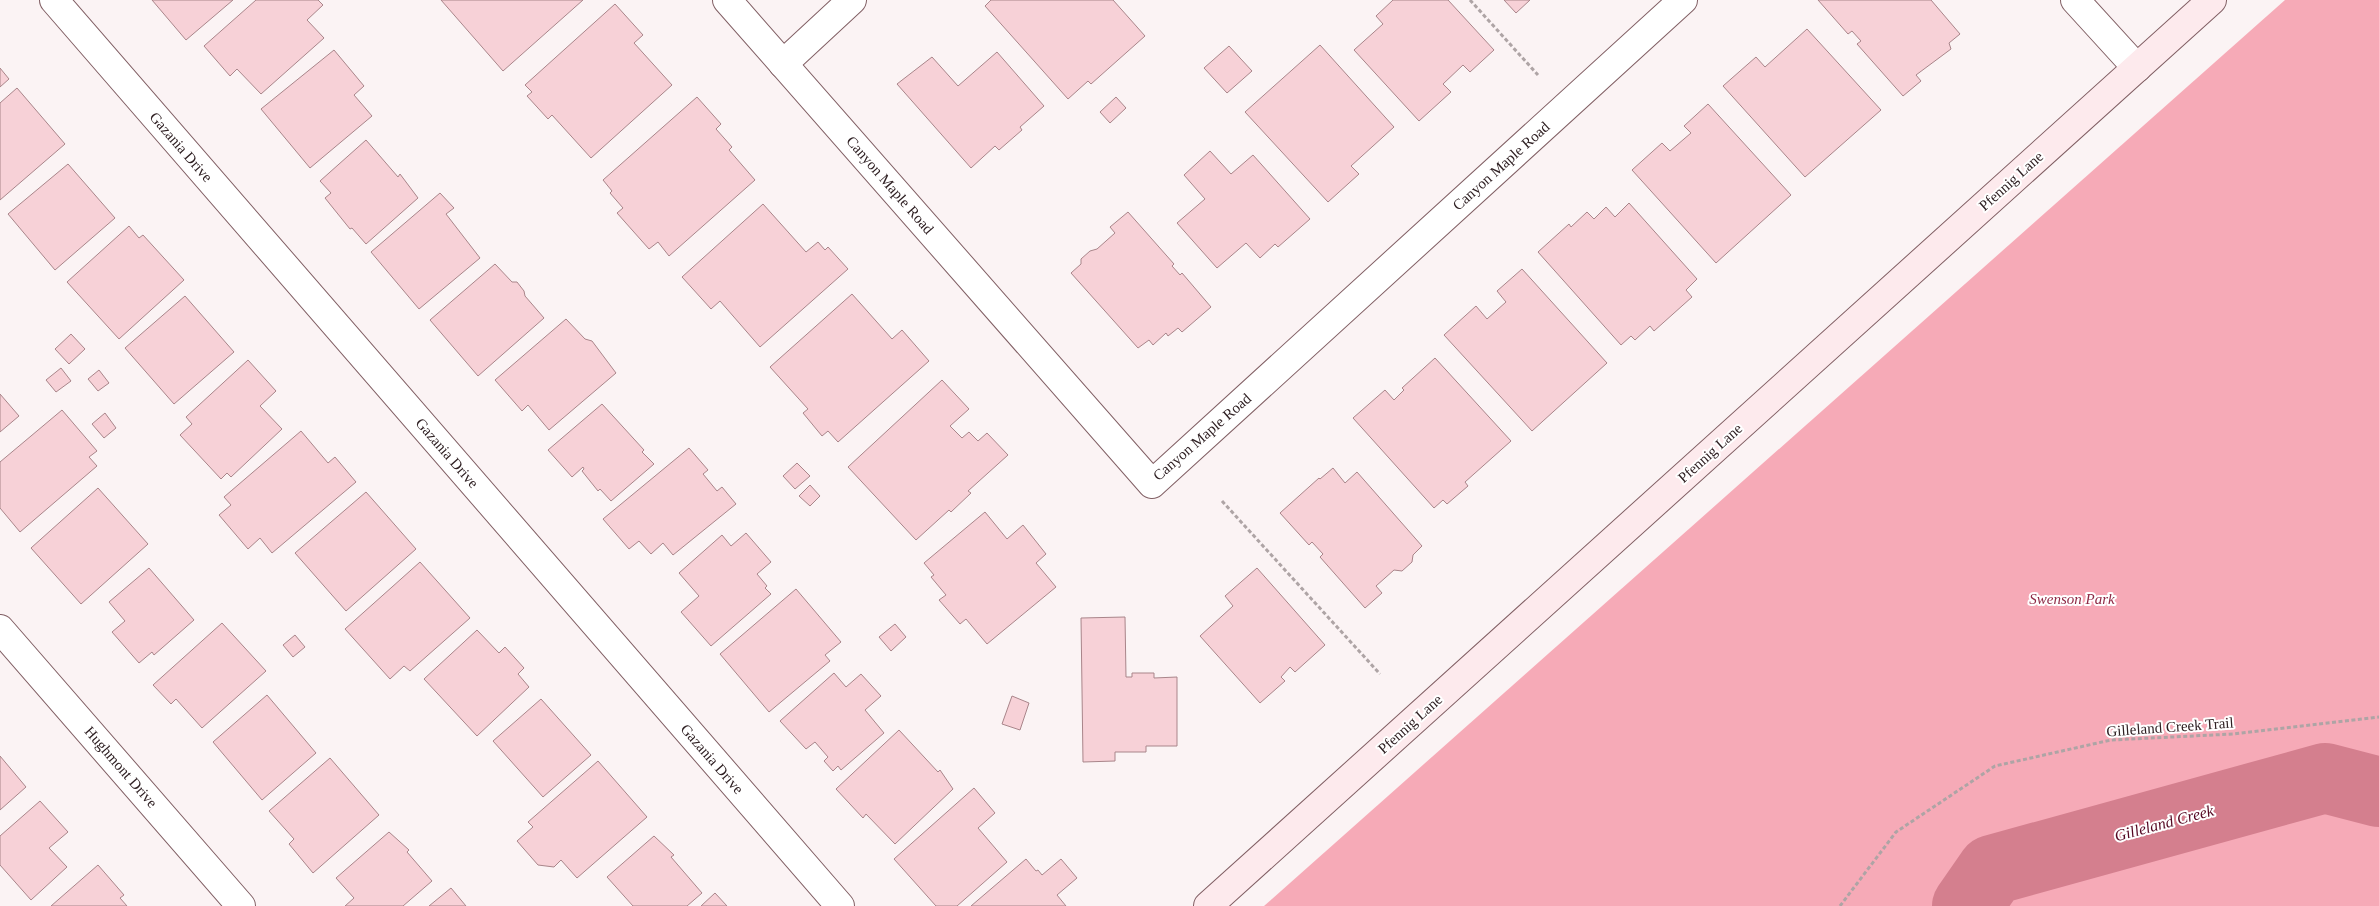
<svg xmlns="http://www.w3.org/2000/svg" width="2379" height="906" font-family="Georgia,serif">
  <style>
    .green { fill: #f6aab7 }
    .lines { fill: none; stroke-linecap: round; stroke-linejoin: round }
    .river { stroke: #d47f8e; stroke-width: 70 }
    .building { fill: #f7d1d7; stroke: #a9858a }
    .street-casing { stroke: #815f64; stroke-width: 30 }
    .secondary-casing { stroke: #815f64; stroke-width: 30 }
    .path { stroke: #aea4a5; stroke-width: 3; stroke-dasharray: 4 2.5; stroke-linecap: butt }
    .street { stroke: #fff; stroke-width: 28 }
    .secondary { stroke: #fdeaed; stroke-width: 28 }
    .labels { text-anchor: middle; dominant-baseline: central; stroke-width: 4; stroke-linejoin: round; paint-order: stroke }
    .street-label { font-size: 15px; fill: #2f2023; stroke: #fff }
    .park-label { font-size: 15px; font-style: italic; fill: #8e2945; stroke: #fff }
    .water-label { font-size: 16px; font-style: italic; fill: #540621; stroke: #fff }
  </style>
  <rect width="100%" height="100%" fill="#fbf3f4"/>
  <polygon class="green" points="2285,0 2379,0 2379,906 1264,906"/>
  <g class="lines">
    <polyline class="river" points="1967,906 1992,870 2325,778 2379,792"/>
  </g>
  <g class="building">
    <polygon points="152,0 233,0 186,40"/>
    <polygon points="256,0 318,0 323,5 307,20 324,38 261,94 237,69 230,76 204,46"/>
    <polygon points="441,0 583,0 503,71"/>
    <polygon points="991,0 1113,0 1145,36 1091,84 1088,81 1068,99 985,6"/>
    <polygon points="1393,0 1448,0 1494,50 1470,72 1463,65 1443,84 1451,92 1419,121 1354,50 1383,24 1376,16"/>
    <polygon points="1504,0 1530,0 1516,13"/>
    <polygon points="1818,0 1931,0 1960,34 1949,43 1951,49 1916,75 1921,81 1903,96 1857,44 1861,41 1852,31 1848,34"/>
    <polygon points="615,4 643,35 634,43 672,85 591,158 552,115 548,119 527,96 532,92 525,85"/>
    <polygon points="1807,29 1881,110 1805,177 1723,86 1756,57 1765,67"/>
    <polygon points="1320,45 1394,127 1351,166 1359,174 1328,202 1245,112"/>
    <polygon points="1229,46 1252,71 1227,93 1204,68"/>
    <polygon points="334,50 364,86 354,95 372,116 310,168 261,109"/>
    <polygon points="997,52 1044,106 1020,127 1022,130 999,150 995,146 971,168 897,84 932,57 958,86"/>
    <polygon points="0,68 9,79 0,87"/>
    <polygon points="17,88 65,144 0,200 0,103"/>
    <polygon points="697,97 721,124 716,129 732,147 729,150 755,180 669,256 658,242 649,249 617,213 623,208 610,193 612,191 603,180"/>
    <polygon points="1116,97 1126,108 1110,123 1100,112"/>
    <polygon points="1708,104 1791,195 1716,263 1632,170 1662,143 1670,151 1691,133 1684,126"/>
    <polygon points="366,140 398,177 400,174 418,198 366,244 352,228 350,229 325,198 331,193 320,181"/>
    <polygon points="1210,151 1231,174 1253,155 1310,219 1278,247 1275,244 1260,258 1246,243 1217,268 1177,223 1205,199 1184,175"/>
    <polygon points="68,164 115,218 55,270 8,214"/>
    <polygon points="440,193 454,208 446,214 480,258 419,309 371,252"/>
    <polygon points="1629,203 1697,279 1686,290 1692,297 1654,331 1650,326 1635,340 1631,336 1621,345 1538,252 1569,224 1571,227 1587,212 1594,219 1606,207 1615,217"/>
    <polygon points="763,204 806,252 818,242 825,250 828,247 848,269 760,347 720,301 711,309 682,277"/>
    <polygon points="1128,212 1174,264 1172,266 1180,275 1182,273 1211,307 1182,332 1178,328 1168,336 1166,333 1153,345 1149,340 1138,348 1071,273 1081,264 1081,259 1090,251 1097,249 1115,233 1110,227"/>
    <polygon points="129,226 139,238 143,235 184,280 119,339 67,282"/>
    <polygon points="495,264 512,282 517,282 524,291 525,296 544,318 478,376 430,320"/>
    <polygon points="1522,269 1607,363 1532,431 1444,335 1476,306 1487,319 1506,302 1497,291"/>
    <polygon points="852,294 892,339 902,330 929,361 838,442 828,431 822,436 803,413 808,409 770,367"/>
    <polygon points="185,296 234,352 174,404 125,348"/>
    <polygon points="566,319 585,339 592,341 616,373 549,430 528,405 522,411 495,380"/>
    <polygon points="71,334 85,349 69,364 55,349"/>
    <polygon points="1435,358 1511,441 1465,482 1468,486 1447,504 1443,500 1434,508 1353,418 1385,390 1394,400 1404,390 1402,388"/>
    <polygon points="248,360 276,391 260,406 282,429 231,477 227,473 221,479 180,435 192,424 186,417"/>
    <polygon points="61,368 71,381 56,392 46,380"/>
    <polygon points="99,370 109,383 98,391 88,379"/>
    <polygon points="942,380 969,409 950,426 962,438 969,432 978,441 987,433 1008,455 968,491 971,493 951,512 949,510 916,540 848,467"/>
    <polygon points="0,394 19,416 0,432"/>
    <polygon points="602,404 644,450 642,452 654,464 611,501 600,489 598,491 582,471 584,469 583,467 572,477 548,450"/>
    <polygon points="62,410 97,451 89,457 97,466 20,532 0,508 0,462"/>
    <polygon points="105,413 116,428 104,438 92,424"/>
    <polygon points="301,431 328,463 335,457 356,482 272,553 260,538 248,549 219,515 231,505 224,497"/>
    <polygon points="689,448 708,470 703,474 717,491 722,487 736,504 673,555 663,543 651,554 639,541 629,549 603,519"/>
    <polygon points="797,463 810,476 795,489 783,476"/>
    <polygon points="1333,468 1345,483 1357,472 1422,546 1413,555 1412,562 1402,571 1394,570 1376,586 1382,593 1365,608 1320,557 1323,554 1312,542 1309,545 1280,513 1319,478 1320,479"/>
    <polygon points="810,485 820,496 810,506 799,496"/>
    <polygon points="98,488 148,544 81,604 31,548"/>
    <polygon points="366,492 416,549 346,611 295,553"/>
    <polygon points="985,512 1007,539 1023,525 1046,554 1036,563 1056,587 987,644 966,619 960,624 939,600 946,595 931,577 934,575 924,563"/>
    <polygon points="746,533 771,562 757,574 767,586 765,588 771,594 711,646 681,612 699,596 679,573 722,535 731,546"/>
    <polygon points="420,562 470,618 410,671 404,666 390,679 345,629"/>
    <polygon points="149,568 194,620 154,655 152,652 139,663 112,632 125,621 109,602"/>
    <polygon points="1257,568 1325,645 1295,672 1290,667 1281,677 1285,681 1260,703 1200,636 1233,606 1225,596"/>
    <polygon points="796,589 841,642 825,655 830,661 769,712 720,654"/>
    <polygon points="1125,617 1126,677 1132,677 1132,673 1154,673 1154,678 1177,677 1177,746 1146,746 1146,752 1115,752 1115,761 1083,762 1081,618"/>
    <polygon points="222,623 266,671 202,728 176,699 171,704 153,685"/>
    <polygon points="895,624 906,637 891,651 879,637"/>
    <polygon points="477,630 499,653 505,647 524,668 518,674 529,687 477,736 424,679"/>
    <polygon points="295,635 305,647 293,657 283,645"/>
    <polygon points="834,673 846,687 861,674 881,696 865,710 884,733 841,770 838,766 833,771 824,761 828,757 815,742 806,749 780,721"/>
    <polygon points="267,695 316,753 262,800 213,742"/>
    <polygon points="1012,696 1029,703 1020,730 1002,724"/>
    <polygon points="541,699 591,755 543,797 493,741"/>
    <polygon points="899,730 938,772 940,770 953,789 895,844 866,814 863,818 836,789"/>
    <polygon points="0,756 26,787 0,810"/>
    <polygon points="330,758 379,815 313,873 289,844 294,839 269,811"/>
    <polygon points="598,761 647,817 577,878 561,860 554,867 538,865 517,841 533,827 528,822"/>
    <polygon points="974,788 995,813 978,828 1007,862 957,906 936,906 894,859"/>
    <polygon points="40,801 68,832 49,848 67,867 31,900 0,865 0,836"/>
    <polygon points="389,832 409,850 407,852 432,881 403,906 345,906 354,898 336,878"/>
    <polygon points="654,836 674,855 671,857 702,893 687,906 633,906 607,877"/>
    <polygon points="1026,859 1036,871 1038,870 1042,875 1061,859 1077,878 1057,895 1066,906 971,906"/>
    <polygon points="98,865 124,895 120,898 127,906 51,906"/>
    <polygon points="451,888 466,906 429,906"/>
    <polygon points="715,893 727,906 701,906"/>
  </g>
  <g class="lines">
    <defs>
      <g id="street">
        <polyline points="54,0 840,906"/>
        <polyline points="727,0 1152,484 1683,0"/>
        <polyline points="2075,0 2137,68"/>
        <polyline points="783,64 852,0"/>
        <polyline points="0,629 241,906"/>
      </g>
      <polyline id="secondary" points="1208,906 2212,0"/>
    </defs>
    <use href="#street" class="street-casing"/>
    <use href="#secondary" class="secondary-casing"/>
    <g class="path">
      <polyline points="1470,0 1538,75"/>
      <polyline points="1222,501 1380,674"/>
      <polyline points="1840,906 1896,832 1995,766 2111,740 2233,734 2379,717"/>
    </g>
    <use href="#street" class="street"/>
    <use href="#secondary" class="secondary"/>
  </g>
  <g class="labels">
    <g class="street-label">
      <text transform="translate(181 147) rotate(49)">Gazania Drive</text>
      <text transform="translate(1501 166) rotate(-42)">Canyon Maple Road</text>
      <text transform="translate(2011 181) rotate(-42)">Pfennig Lane</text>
      <text transform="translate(890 185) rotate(49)">Canyon Maple Road</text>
      <text transform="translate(1202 437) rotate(-41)">Canyon Maple Road</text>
      <text transform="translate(447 453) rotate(49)">Gazania Drive</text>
      <text transform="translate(1710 453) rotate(-42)">Pfennig Lane</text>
      <text transform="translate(1410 724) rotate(-42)">Pfennig Lane</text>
      <text transform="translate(2170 727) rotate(-4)">Gilleland Creek Trail</text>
      <text transform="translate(712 759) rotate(49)">Gazania Drive</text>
      <text transform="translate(121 767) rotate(49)">Hughmont Drive</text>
    </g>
    <g class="park-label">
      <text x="2072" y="599">Swenson Park</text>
    </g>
    <g class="water-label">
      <text transform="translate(2164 823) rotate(-15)">Gilleland Creek</text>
    </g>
  </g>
</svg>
